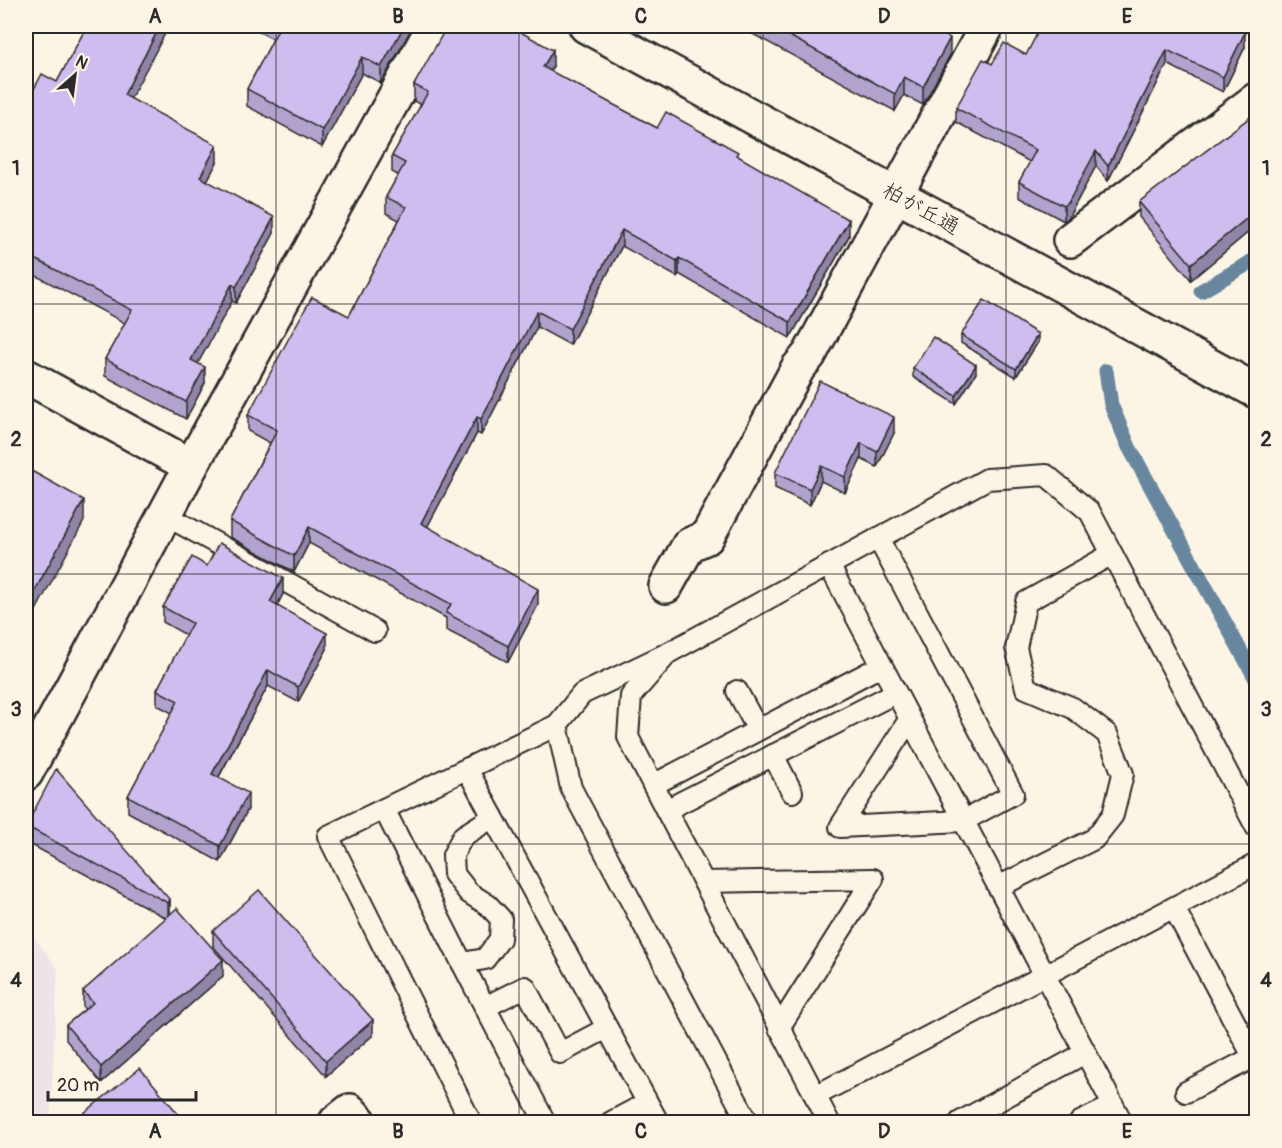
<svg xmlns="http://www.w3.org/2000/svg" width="1282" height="1148" font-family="Pangolin,'Klee One',sans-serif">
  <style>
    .built { fill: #eee4e8 }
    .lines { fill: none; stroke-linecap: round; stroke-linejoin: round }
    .stream { stroke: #68879f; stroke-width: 15 }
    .lane-casing { stroke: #2b2b2b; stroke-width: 24 }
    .street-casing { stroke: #2b2b2b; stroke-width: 38 }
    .secondary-casing { stroke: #2b2b2b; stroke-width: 38 }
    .lane { stroke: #fcf5e5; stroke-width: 20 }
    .street { stroke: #fcf5e5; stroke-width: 33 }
    .secondary { stroke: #fcf5e5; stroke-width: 33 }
    .wall { fill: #b1a3cd; stroke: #2b2b2b; stroke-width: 1.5 }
    .shaded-wall { fill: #9084a7; stroke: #2b2b2b; stroke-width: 1.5 }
    .building { fill: #cebdee; stroke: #2b2b2b; stroke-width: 1.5 }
    .grid { fill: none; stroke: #2b2b2b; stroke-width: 1.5; stroke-opacity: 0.55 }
    .labels { text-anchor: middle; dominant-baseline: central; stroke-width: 4.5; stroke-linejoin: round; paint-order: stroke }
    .street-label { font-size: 21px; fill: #2b2b2b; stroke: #fcf5e5 }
    .neatline { fill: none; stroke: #2b2b2b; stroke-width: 2 }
    .grid-label { font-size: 20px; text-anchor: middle; font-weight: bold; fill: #2b2b2b }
  </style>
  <rect width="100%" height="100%" fill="#fcf5e5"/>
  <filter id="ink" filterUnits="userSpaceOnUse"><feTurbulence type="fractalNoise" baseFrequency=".0167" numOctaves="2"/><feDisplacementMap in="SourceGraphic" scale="12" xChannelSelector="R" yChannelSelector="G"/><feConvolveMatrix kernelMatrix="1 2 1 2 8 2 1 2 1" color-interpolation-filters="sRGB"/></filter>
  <g filter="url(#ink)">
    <polygon class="built" points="26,926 58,969 50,1122 26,1122"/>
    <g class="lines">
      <g class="stream">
        <polyline points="1201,291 1256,259"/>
        <polyline points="1106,371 1111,405 1129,447 1256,679"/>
      </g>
      <defs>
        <g id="lane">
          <polyline points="165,515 375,631"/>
          <polyline points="878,538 1013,794 963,821 840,827 909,720"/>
          <polyline points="829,565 1122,1122"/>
          <polyline points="664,658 631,696 628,737 829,1122"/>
          <polyline points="737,691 758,730"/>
          <polyline points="773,755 792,792"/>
          <polyline points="467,769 658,1122"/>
          <polyline points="653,785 881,666"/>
          <polyline points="384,809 462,963 545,1122"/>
          <polyline points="666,810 895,693"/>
          <polyline points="704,882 873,879 779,1028"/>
          <polyline points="998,887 1094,839 1113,815 1123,774 1107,734 1073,708 1026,688 1016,648 1026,602 1112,554"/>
          <polyline points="1174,908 1256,1062"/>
          <polyline points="462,963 485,959 500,939 501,919 488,905 469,893 454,874 453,855 463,836 493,817"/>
          <polyline points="485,1007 525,987 560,1053 607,1028"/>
          <polyline points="1186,1092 1254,1057"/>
          <polyline points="815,1096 1256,864"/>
          <polyline points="471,1122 328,836 557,725"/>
          <polyline points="611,1122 647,1103"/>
          <polyline points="748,1122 571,788 557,725 582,694 670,652 987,479 1046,475 1090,512 1256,827"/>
          <polyline points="960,1122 1085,1053"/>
          <polyline points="1080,1122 1113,1106"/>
        </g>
        <g id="street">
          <polyline points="1070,240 1256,100"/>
          <polyline points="26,376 191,466"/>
          <polyline points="666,586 689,545 707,537 798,368 809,355 987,26"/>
          <polyline points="26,773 191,466 434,26"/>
          <polyline points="336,1122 350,1111 360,1122"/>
        </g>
        <polyline id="secondary" points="586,26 1256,391"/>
      </defs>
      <use href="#lane" class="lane-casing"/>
      <use href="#street" class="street-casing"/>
      <use href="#secondary" class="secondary-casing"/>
      <use href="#lane" class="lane"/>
      <use href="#street" class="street"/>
      <use href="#secondary" class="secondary"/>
    </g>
    <g class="wall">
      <polygon points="87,26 169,26 130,98 217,162 207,181 274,233 236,303 232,301 198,363 205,383 186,419 105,376 105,359 125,323 35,275 26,293 26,104 57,82"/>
      <polygon points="248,26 413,26 381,83 362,73 322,147 247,106 247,89 273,39"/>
      <polygon points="738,26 931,26 930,27 950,55 923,105 904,95 895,111"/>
      <polygon points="1245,47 1223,92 1167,64 1108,181 1096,166 1068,218 1064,221 1019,197 1019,182 1030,162 956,122 956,108 992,64 1026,55"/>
      <polygon points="553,66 550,71 657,128 738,156 849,236 790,338 679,274 677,277 622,246 570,345 537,327 481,435 477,433 427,527 538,605 508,662 446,630 446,618 309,543 294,572 230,537 230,521 270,443 248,431 248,415 349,316 399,220 386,213 386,197 398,175 392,172 392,156 421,105 414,101 414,85"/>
      <polygon points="1257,112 1257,225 1191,280 1139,217 1139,202"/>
      <polygon points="961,335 1038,342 1016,377 961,343"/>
      <polygon points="913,368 976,373 956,404 913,377"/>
      <polygon points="894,433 877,467 861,459 845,493 821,481 810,505 775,488 775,473"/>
      <polygon points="207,566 283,594 277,606 327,649 298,702 268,686 219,777 248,809 220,862 128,812 128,796 172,713 157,705 157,690 186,635 163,622 163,607"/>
      <polygon points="26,826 170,900 170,914 223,976 101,1083 66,1040 66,1025 85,1009 83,1007 83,991 166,918 26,842"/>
      <polygon points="213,931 373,1035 326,1076 213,946"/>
    </g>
    <g class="shaded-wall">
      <polygon points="160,26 169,26 124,111 124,95"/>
      <polygon points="404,26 413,26 381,83 381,67"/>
      <polygon points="1245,32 1245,47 1223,92 1223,77"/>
      <polygon points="950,38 950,55 923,105 923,87"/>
      <polygon points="553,50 553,66 543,83 543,67"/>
      <polygon points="1167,50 1167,64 1108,181 1108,166"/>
      <polygon points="362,57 362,73 322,147 322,130"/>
      <polygon points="904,77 904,95 895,111 895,94"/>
      <polygon points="217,145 217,162 200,194 200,177"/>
      <polygon points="1096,151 1096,166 1068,218 1064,221 1064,206"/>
      <polygon points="1257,210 1257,225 1191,280 1191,264"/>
      <polygon points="274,217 274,233 236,303 236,287"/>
      <polygon points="849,220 849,236 790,338 790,322"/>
      <polygon points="622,230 622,246 570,345 570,329"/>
      <polygon points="679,258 679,274 677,277 677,261"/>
      <polygon points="35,259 35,275 26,293 26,277"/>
      <polygon points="232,284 232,301 191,376 191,360"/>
      <polygon points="537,311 537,327 481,435 481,419"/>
      <polygon points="1038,334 1038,342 1016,377 1016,369"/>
      <polygon points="976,365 976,373 956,404 956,396"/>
      <polygon points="205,367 205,383 186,419 186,402"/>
      <polygon points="477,417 477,433 421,539 421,523"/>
      <polygon points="894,417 894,433 877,467 877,452"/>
      <polygon points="861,443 861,459 845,493 845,477"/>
      <polygon points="821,466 821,481 810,505 810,489"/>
      <polygon points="84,500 84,521 26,629 26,607"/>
      <polygon points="309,527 309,543 294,572 294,556"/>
      <polygon points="283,578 283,594 270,618 270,602"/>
      <polygon points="538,589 538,605 508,662 508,646"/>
      <polygon points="327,633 327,649 298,702 298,687"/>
      <polygon points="268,670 268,686 212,789 212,774"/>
      <polygon points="248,793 248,809 220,862 220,846"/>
      <polygon points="170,900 170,916 168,919 168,903"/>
      <polygon points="223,960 223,976 101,1083 101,1067"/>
      <polygon points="373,1020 373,1035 326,1076 326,1061"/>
    </g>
    <g class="building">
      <polygon points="87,26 160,26 124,95 217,145 200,177 274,217 236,287 232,284 191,360 205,367 186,402 105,359 132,310 35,259 26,277 26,104 42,74 57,82"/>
      <polygon points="279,26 404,26 381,67 362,57 322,130 247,89 280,26"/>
      <polygon points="447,26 510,26 553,50 543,67 657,128 666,112 738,152 736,155 849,220 790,322 679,258 677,261 622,230 570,329 537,311 481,419 477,417 421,523 538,589 508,646 446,613 451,604 309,527 294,556 230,521 277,430 248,415 290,336 312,297 349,316 406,207 386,197 405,163 392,156 428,92 414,85"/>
      <polygon points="771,26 928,26 950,38 923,87 904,77 895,94"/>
      <polygon points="1041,26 1233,26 1245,32 1223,77 1167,50 1108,166 1096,151 1068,203 1064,206 1019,182 1036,150 956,108 983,59 992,64 1004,43 1026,55"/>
      <polygon points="1257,112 1257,210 1191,264 1139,202"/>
      <polygon points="984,300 1038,334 1016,369 961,335"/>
      <polygon points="933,337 976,365 956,396 913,368"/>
      <polygon points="820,381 894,417 877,452 861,443 845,477 821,466 810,489 775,473"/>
      <polygon points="26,468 84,500 26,607"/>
      <polygon points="219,543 283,578 270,602 327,633 298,687 268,670 212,774 248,793 220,846 128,796 178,701 157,690 192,623 163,607 192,557 207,566"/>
      <polygon points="56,769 170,900 168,903 26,826"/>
      <polygon points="259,890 373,1020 326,1061 213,931"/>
      <polygon points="177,908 223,960 101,1067 66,1025 93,1003 83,991"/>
      <polygon points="140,1068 185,1122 73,1122"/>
    </g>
  </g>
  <path class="grid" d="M276,26V1122M519,26V1122M763,26V1122M1006,26V1122M26,304H1256M26,574H1256M26,844H1256"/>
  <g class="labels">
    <g class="street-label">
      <text transform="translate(921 209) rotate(29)">柏が丘通</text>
    </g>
  </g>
  <rect width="1282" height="1148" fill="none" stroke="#fcf5e5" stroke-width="66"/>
  <g transform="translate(75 75) rotate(28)" stroke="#fcf5e5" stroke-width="4.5" paint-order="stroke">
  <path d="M0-4.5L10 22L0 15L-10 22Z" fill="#2b2b2b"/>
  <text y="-9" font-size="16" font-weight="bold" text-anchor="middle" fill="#2b2b2b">N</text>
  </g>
  <path d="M48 1091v9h148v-9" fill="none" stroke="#2b2b2b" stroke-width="3"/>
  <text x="57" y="1091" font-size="18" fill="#2b2b2b" stroke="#fcf5e5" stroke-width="4.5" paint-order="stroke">20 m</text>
  <rect x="33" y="33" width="1216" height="1082" class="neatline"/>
  <g class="grid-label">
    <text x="155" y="23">A</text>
    <text x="398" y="23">B</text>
    <text x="641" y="23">C</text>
    <text x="884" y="23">D</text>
    <text x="1127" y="23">E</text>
    <text x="16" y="175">1</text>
    <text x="1266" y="175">1</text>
    <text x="16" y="446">2</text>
    <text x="1266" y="446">2</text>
    <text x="16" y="716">3</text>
    <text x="1266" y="716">3</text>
    <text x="16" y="987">4</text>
    <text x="1266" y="987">4</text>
    <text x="155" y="1138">A</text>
    <text x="398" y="1138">B</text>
    <text x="641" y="1138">C</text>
    <text x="884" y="1138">D</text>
    <text x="1127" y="1138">E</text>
  </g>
</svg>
